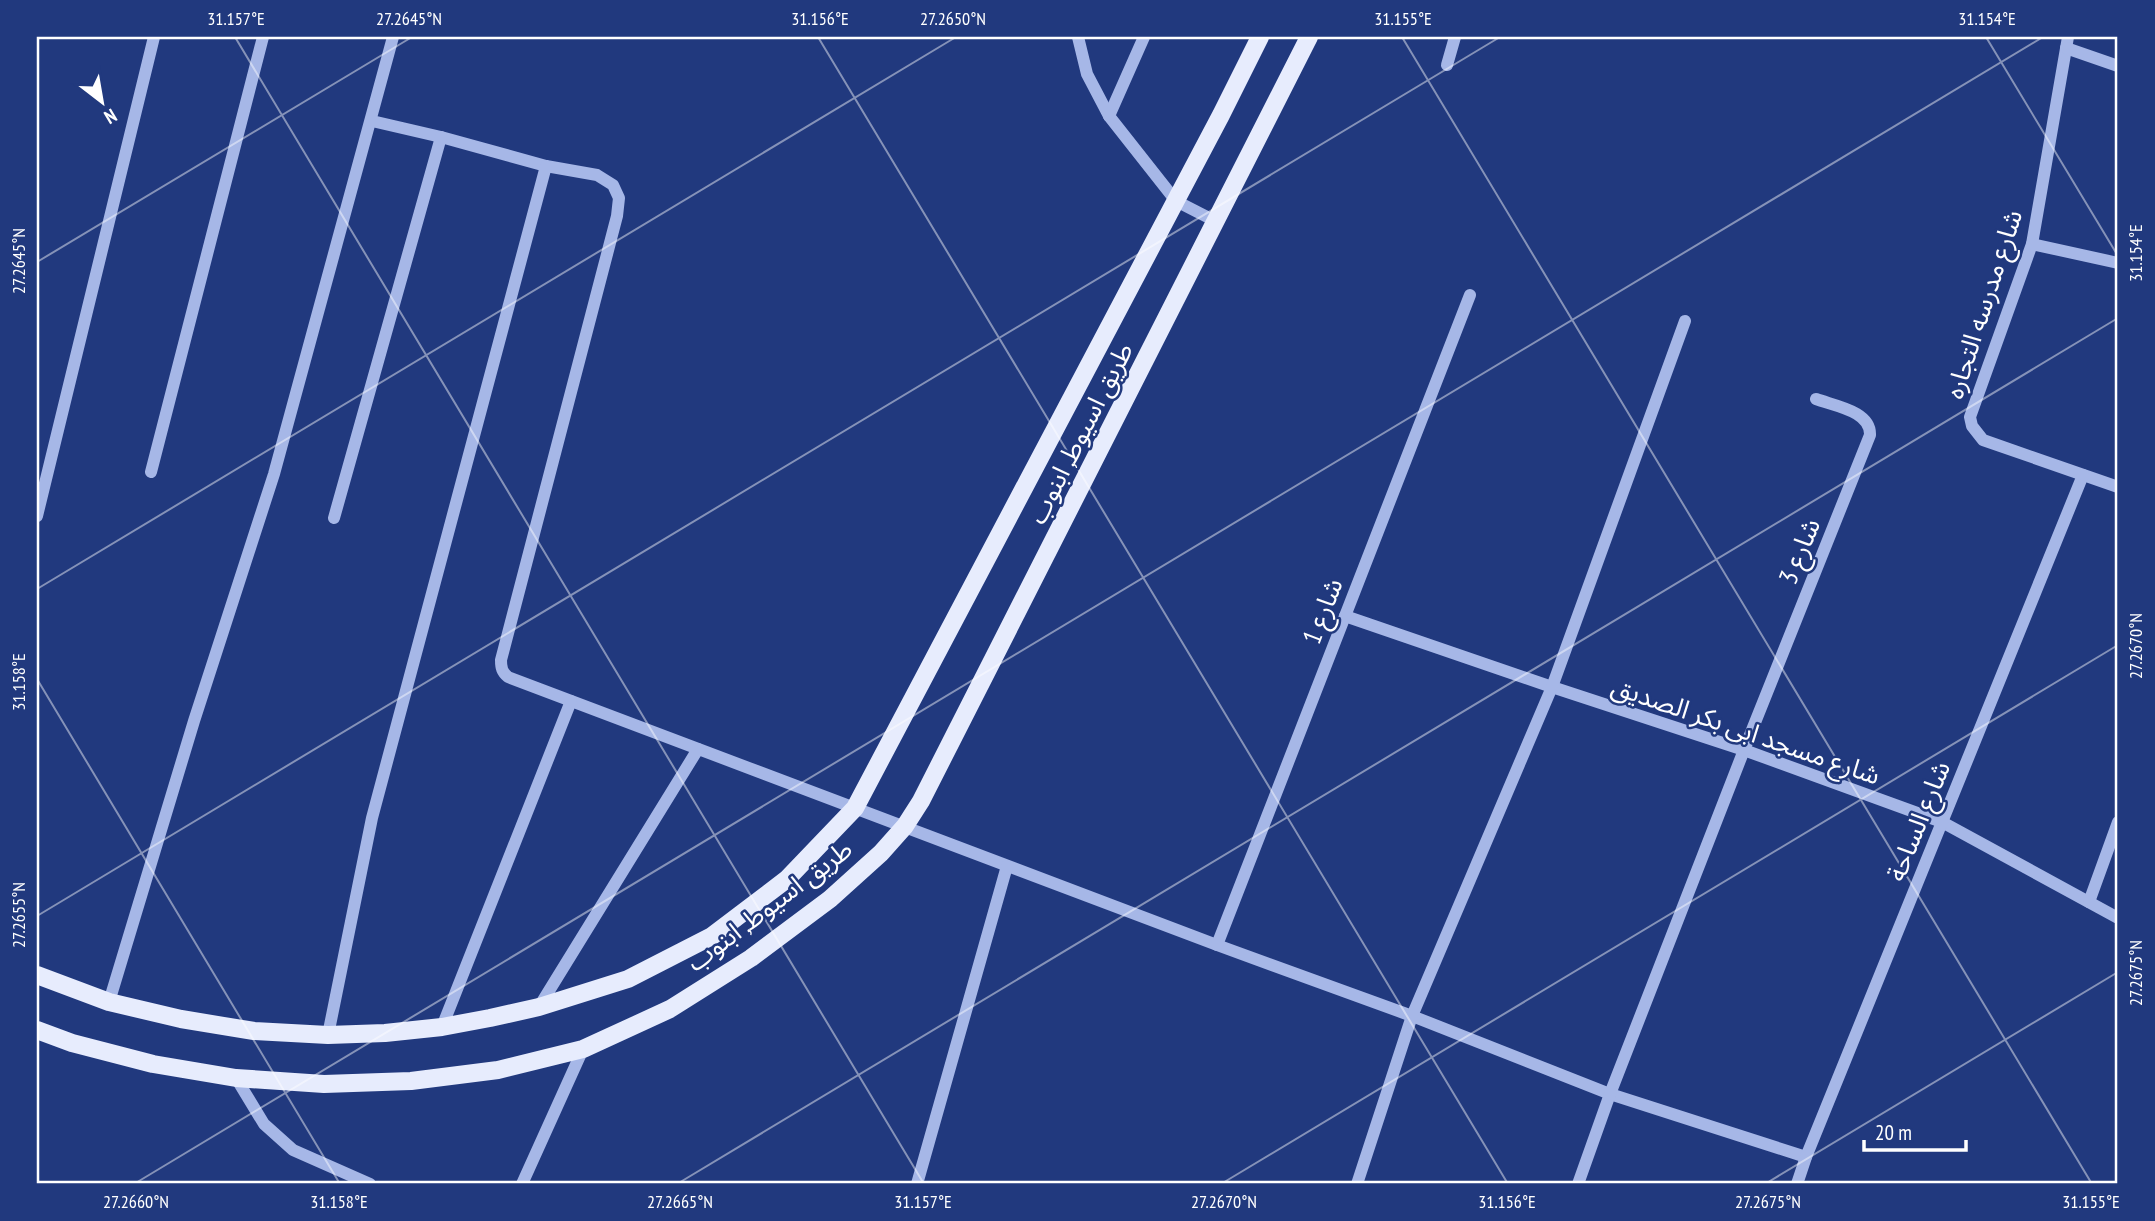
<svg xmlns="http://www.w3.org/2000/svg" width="2155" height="1221" font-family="'PT Sans Narrow','Noto Sans Arabic',sans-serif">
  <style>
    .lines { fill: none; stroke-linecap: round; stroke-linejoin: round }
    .minor { stroke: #a6b7e7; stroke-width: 12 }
    .major { stroke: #e7ecfd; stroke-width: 18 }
    .ticks { fill: none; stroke: #fff; stroke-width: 2; stroke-opacity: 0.45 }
    .labels { text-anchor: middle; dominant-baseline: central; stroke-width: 5; stroke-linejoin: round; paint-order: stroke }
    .street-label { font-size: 26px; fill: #fff; stroke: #21397e }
    .neatline { fill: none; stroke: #fff; stroke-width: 2.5 }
    .ticks-label { font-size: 18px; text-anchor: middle; fill: #fff }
  </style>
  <rect width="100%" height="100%" fill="#21397e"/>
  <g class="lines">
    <g class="minor">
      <polyline points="1078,37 1087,74 1109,116 1176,201 1217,222"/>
      <polyline points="2068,37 2032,244 1970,417 1972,426 1983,440 2118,487"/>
      <polyline points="2066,48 2118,66"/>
      <polyline points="1447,65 1455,37"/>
      <polyline points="1109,116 1144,37"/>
      <path d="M372,121L441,137L546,166L597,175L613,185L619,198L617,216L501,660C501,668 502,672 508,677L1217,945L1412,1016L1610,1094L1806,1157"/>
      <polyline points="2032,244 2118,263"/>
      <polyline points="151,472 263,37"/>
      <polyline points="37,516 154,37"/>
      <polyline points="334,518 441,137"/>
      <polyline points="1345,616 1552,687 1744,750 1942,822 2118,918"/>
      <polyline points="2089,902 2118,822"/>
      <polyline points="1217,945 1470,295"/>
      <polyline points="109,1002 194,721 274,474 393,37"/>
      <polyline points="539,1007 698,749"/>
      <polyline points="442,1027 571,701"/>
      <polyline points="328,1035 372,818 546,166"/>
      <polyline points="236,1078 264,1124 293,1150 370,1184"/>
      <polyline points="522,1184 583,1049"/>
      <polyline points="917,1184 1007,866"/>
      <polyline points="1357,1184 1412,1016 1552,687 1685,321"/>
      <path d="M1578,1184L1610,1094L1744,750L1870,435C1871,411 1835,406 1816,399"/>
      <polyline points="1797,1184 1806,1157 2083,475"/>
    </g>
    <g class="major">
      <polyline points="37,975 109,1002 181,1019 254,1031 328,1035 385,1033 442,1027 490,1018 539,1007 628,979 712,936 787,879 855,808 1221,115 1260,37"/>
      <polyline points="37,1030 72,1043 153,1064 236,1078 324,1084 411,1081 498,1070 583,1049 670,1009 751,958 830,899 881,853 905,826 921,801 1309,37"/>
    </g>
  </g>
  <path class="ticks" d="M235,37L924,1184M818,37L1508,1184M1402,37L2092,1184M1986,37L2118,256M37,262L412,37M37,589L956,37M37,679L340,1184M37,916L1500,37M134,1184L2043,37M677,1184L2118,318M1221,1184L2118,645M1765,1184L2118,972"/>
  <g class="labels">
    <g class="street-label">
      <text transform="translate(1983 304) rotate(-72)">شارع مدرسه التجاره</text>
      <text transform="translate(1080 433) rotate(-63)">طريق اسيوط, ابنوب</text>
      <text transform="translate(1799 551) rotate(-68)">شارع 3</text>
      <text transform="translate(1322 611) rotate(-69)">شارع 1</text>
      <text transform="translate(1746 730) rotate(19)">شارع مسجد ابى بكر الصديق</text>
      <text transform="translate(1918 821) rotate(-68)">شارع الساحة</text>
      <text transform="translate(769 905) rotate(-37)">طريق اسيوط, ابنوب</text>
    </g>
  </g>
  <rect width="2155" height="1221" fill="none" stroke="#21397e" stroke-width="77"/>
  <g transform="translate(102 102) rotate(149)" stroke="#21397e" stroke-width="5" paint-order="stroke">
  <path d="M0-5L12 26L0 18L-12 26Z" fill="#ffffff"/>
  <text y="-10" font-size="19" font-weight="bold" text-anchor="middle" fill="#ffffff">N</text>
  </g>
  <path d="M1864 1140v10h102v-10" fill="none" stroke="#ffffff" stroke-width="3.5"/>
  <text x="1875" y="1140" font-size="21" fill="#ffffff" stroke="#21397e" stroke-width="5" paint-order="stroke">20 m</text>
  <rect x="38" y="38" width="2078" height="1144" class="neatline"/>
  <g class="ticks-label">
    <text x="236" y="25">31.157°E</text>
    <text x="409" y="25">27.2645°N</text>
    <text x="820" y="25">31.156°E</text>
    <text x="953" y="25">27.2650°N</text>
    <text x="1403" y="25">31.155°E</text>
    <text x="1987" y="25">31.154°E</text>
    <text transform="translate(2136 253) rotate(-90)" y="6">31.154°E</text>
    <text transform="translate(19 261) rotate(-90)" y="6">27.2645°N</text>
    <text transform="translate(2136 646) rotate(-90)" y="6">27.2670°N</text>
    <text transform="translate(19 682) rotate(-90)" y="6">31.158°E</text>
    <text transform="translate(19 915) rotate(-90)" y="6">27.2655°N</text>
    <text transform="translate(2136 973) rotate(-90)" y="6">27.2675°N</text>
    <text x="136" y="1208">27.2660°N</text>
    <text x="339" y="1208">31.158°E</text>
    <text x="680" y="1208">27.2665°N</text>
    <text x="923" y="1208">31.157°E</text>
    <text x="1224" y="1208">27.2670°N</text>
    <text x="1507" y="1208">31.156°E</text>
    <text x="1768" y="1208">27.2675°N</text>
    <text x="2091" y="1208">31.155°E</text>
  </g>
</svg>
